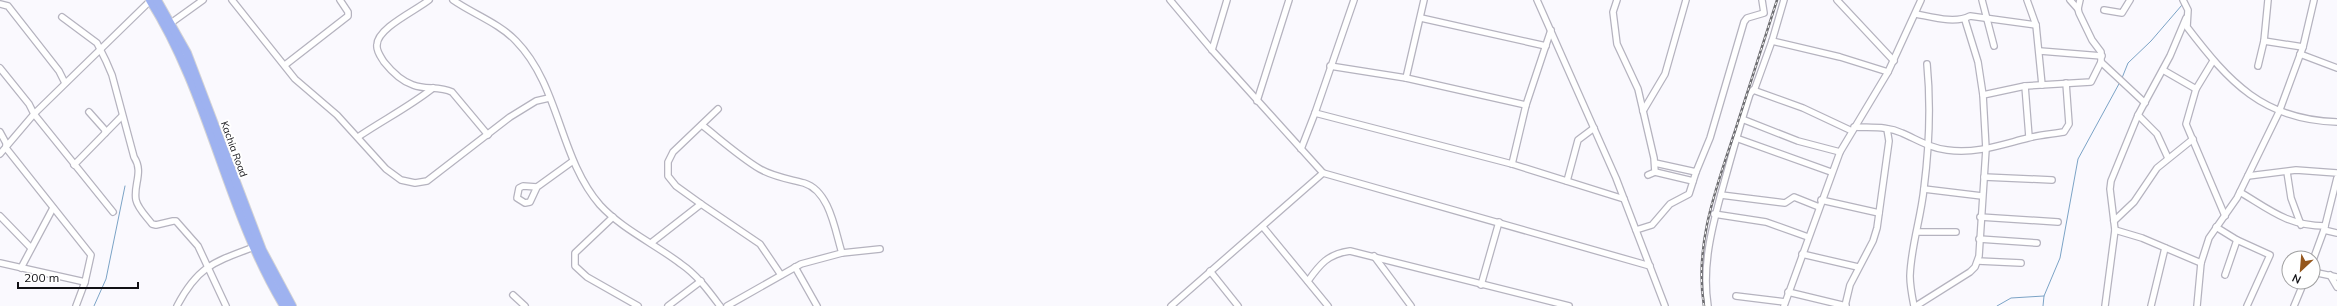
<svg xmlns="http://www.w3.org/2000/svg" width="2337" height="306" font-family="Mulish,sans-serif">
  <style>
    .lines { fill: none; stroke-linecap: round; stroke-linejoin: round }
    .stream { stroke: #7ba3c6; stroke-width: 1 }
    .minor-casing { stroke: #b5b3bf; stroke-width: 8 }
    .highway-casing { stroke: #d4d4d5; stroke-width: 10 }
    .minor { stroke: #fff; stroke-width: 5.5 }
    .highway { stroke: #9eb2f0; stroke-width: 8 }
    .rail-casing { stroke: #6e6e72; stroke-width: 2.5 }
    .rail { stroke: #fff; stroke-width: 1; stroke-dasharray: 3; stroke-linecap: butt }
    .labels { text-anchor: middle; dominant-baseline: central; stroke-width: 4; stroke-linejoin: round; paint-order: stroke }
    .street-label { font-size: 10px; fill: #111115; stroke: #fff }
  </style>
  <rect width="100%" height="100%" fill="#faf9fe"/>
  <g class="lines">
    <g class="stream">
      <polyline points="2122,78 2128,63 2151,41 2182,5"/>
      <polyline points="94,306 106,279 125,186"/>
      <polyline points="1997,306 2011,298 2044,296"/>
      <polyline points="2043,306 2044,296 2060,258 2078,159 2120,82"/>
    </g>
    <defs>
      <g id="minor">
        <polyline points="232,0 295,79 337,115 386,169 401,180 415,183 427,181 510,117 536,101 549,98"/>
        <path d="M429,0C417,10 377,28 377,45C376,51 381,57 384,62C392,72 401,81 413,85C426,90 439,86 452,92L488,135"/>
        <path d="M453,0C473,14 499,23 516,41C560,86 559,158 600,205C622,229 655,244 681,264C697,275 708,290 720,306"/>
        <polyline points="1170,0 1212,50 1323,173"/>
        <polyline points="1537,0 1616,178 1665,306"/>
        <polyline points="1617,0 1613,12 1617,44 1638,89 1654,158 1655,172 1648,175"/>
        <polyline points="1837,0 1894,61"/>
        <polyline points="1982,0 1994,46"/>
        <polyline points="2027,0 2036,25 2042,85"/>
        <polyline points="2070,0 2078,9"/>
        <path d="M2183,0L2188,10L2187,27C2229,82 2263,120 2337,122"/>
        <polyline points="0,4 8,6 59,71 65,83"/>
        <polyline points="2104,10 2122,13 2130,0"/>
        <path d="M1916,14C1932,17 1955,24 1970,16L2036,25"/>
        <path d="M62,17L97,43L106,61L112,75L134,157C144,172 133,185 136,200C138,209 147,217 152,224L156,225L173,221H176L198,246L226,306"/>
        <polyline points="1421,18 1546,46"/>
        <polyline points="171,23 203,0"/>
        <polyline points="1772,41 1840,57 1888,72"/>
        <polyline points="2264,41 2303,47"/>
        <polyline points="1212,50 1227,0"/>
        <polyline points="2040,51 2102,56"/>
        <polyline points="2300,54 2337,68"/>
        <polyline points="2213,61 2196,89 2186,124 2225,216"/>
        <polyline points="2101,62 2145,103"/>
        <polyline points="285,65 348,16 348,12 340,0"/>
        <polyline points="1330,66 1406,78 1526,105"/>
        <polyline points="2258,66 2264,41 2268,0"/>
        <polyline points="0,68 29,104 34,114 113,212"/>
        <polyline points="2163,70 2196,89"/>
        <polyline points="1406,78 1424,0"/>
        <polyline points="2025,86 2029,137"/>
        <polyline points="1753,90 1803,108 1852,131"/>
        <polyline points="1983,95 2025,86 2091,82 2101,62 2101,52 2092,40 2079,13 2078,9 2080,0"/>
        <polyline points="1257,101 1289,0"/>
        <polyline points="718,109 673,152 668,162 668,176 676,186 701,204 760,244 781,275"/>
        <polyline points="1643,111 1665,74 1686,0"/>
        <polyline points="89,112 105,130 105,133"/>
        <polyline points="1315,113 1512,164 1624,199"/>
        <polyline points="2138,115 2157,134 2168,158"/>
        <polyline points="1742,119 1798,141 1840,152"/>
        <path d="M702,125C721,140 740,157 760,169C774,177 789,179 804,183C830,191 835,231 842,253"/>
        <path d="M1854,127C1871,128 1887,126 1902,133C1918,140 1930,148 1947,150C1976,154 2000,145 2028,138C2039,135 2052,134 2064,132L2069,124L2066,83"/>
        <polyline points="0,132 6,143 6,148 91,255 85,282 76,306"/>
        <path d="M358,137C383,120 409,107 433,88"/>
        <polyline points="1736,138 1831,172"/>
        <polyline points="1301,149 1315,113 1354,0"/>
        <polyline points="0,154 34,114 150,1"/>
        <polyline points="1655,163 1696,172 1710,138 1744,22 1747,18 1764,13 1762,0"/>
        <polyline points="1512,164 1526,105 1551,30"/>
        <polyline points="74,165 122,116"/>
        <polyline points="1655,172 1693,181"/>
        <polyline points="2287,172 2291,198 2301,225"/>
        <polyline points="2248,176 2296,170 2337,173"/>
        <polyline points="1984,177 2052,180"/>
        <polyline points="1567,181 1578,140 1594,128"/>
        <polyline points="537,187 523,186 519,188 517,198 525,203 530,202 537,187 573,161"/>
        <polyline points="1924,189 1982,196"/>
        <path d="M2240,192C2270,210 2288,226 2325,226"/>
        <polyline points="1721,195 1785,203 1794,197 1819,207"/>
        <polyline points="1821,200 1879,213"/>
        <polyline points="1714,214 1766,222 1808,237"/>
        <polyline points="0,216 31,248"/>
        <polyline points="613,217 575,253 575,266 587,277 638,306"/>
        <polyline points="1980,217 2058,222"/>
        <polyline points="2114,221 2134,202 2157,168 2193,139"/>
        <polyline points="1263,227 1328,306"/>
        <polyline points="2216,227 2237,240 2270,255 2247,306"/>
        <polyline points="1636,230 1652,225 1670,204 1689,194 1696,172"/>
        <polyline points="2115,230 2142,238 2201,263"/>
        <polyline points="2324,230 2337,233"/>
        <polyline points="1917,232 1956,232"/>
        <polyline points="1979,239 2037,243"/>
        <polyline points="651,243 701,204"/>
        <polyline points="1802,254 1858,267"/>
        <polyline points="1374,256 1411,306"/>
        <polyline points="2313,260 2324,230 2337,178"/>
        <polyline points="1978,261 2021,263"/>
        <polyline points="0,263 85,282"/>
        <polyline points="795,267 817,306"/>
        <polyline points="21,268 53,208"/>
        <polyline points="1210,271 1238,306"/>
        <polyline points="2313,272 2337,277"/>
        <polyline points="2225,275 2237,240"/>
        <polyline points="2330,275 2337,287"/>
        <path d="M1308,281C1320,264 1328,254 1350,251L1569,306"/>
        <polyline points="1481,285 1499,222"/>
        <polyline points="1788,292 1846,306"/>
        <polyline points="513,295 525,306"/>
        <polyline points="1736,296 1785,302"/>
        <path d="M177,306C198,266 214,262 254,247"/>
        <polyline points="668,306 701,281"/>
        <polyline points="727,306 801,264 842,253 880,249"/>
        <polyline points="1171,306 1323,173 1650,266"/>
        <path d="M1708,306C1702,268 1711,231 1721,194C1730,161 1739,128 1750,94L1755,88L1772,41L1784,0"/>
        <polyline points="1784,306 1840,152 1888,72 1921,0"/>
        <polyline points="1845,306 1850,285 1873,241 1877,228 1889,141 1887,129"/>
        <path d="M1914,306C1912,296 1910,286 1910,276C1911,246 1921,218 1924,188C1929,148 1931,105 1927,64"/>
        <polyline points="1916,306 1970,272 1975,267 1979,256 1986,149 1983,95 1978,62 1965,20"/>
        <polyline points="2105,306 2115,230 2110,189 2111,181 2138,115 2170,56 2186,18"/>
        <polyline points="2151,306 2165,248"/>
        <polyline points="2197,306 2201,263 2209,238 2237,198 2279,112 2303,47 2314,0"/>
        <polyline points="2294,306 2304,282"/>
      </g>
      <g id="highway">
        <path d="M150,0C210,95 226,210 284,306"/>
        <polyline points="157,0 187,53 262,250 292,306"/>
      </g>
    </defs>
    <use href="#minor" class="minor-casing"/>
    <use href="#highway" class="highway-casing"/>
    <use href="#minor" class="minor"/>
    <use href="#highway" class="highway"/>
    <defs>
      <path id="rail" d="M1704,306C1694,245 1716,188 1735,131C1749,87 1763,44 1777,0"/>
    </defs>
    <use href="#rail" class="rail-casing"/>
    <use href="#rail" class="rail"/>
  </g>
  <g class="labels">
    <g class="street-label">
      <text transform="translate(234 149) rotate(70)">Kachia Road</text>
    </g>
  </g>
  <g transform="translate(2301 270) rotate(206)"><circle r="19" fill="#ffffff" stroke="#a0a0a1"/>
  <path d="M0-3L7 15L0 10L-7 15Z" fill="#95571d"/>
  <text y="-6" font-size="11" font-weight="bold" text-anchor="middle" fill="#111115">N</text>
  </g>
  <path d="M18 282v6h120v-6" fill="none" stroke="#111115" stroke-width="2"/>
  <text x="24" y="282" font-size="12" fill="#111115" stroke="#ffffff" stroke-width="3" paint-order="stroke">200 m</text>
</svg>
